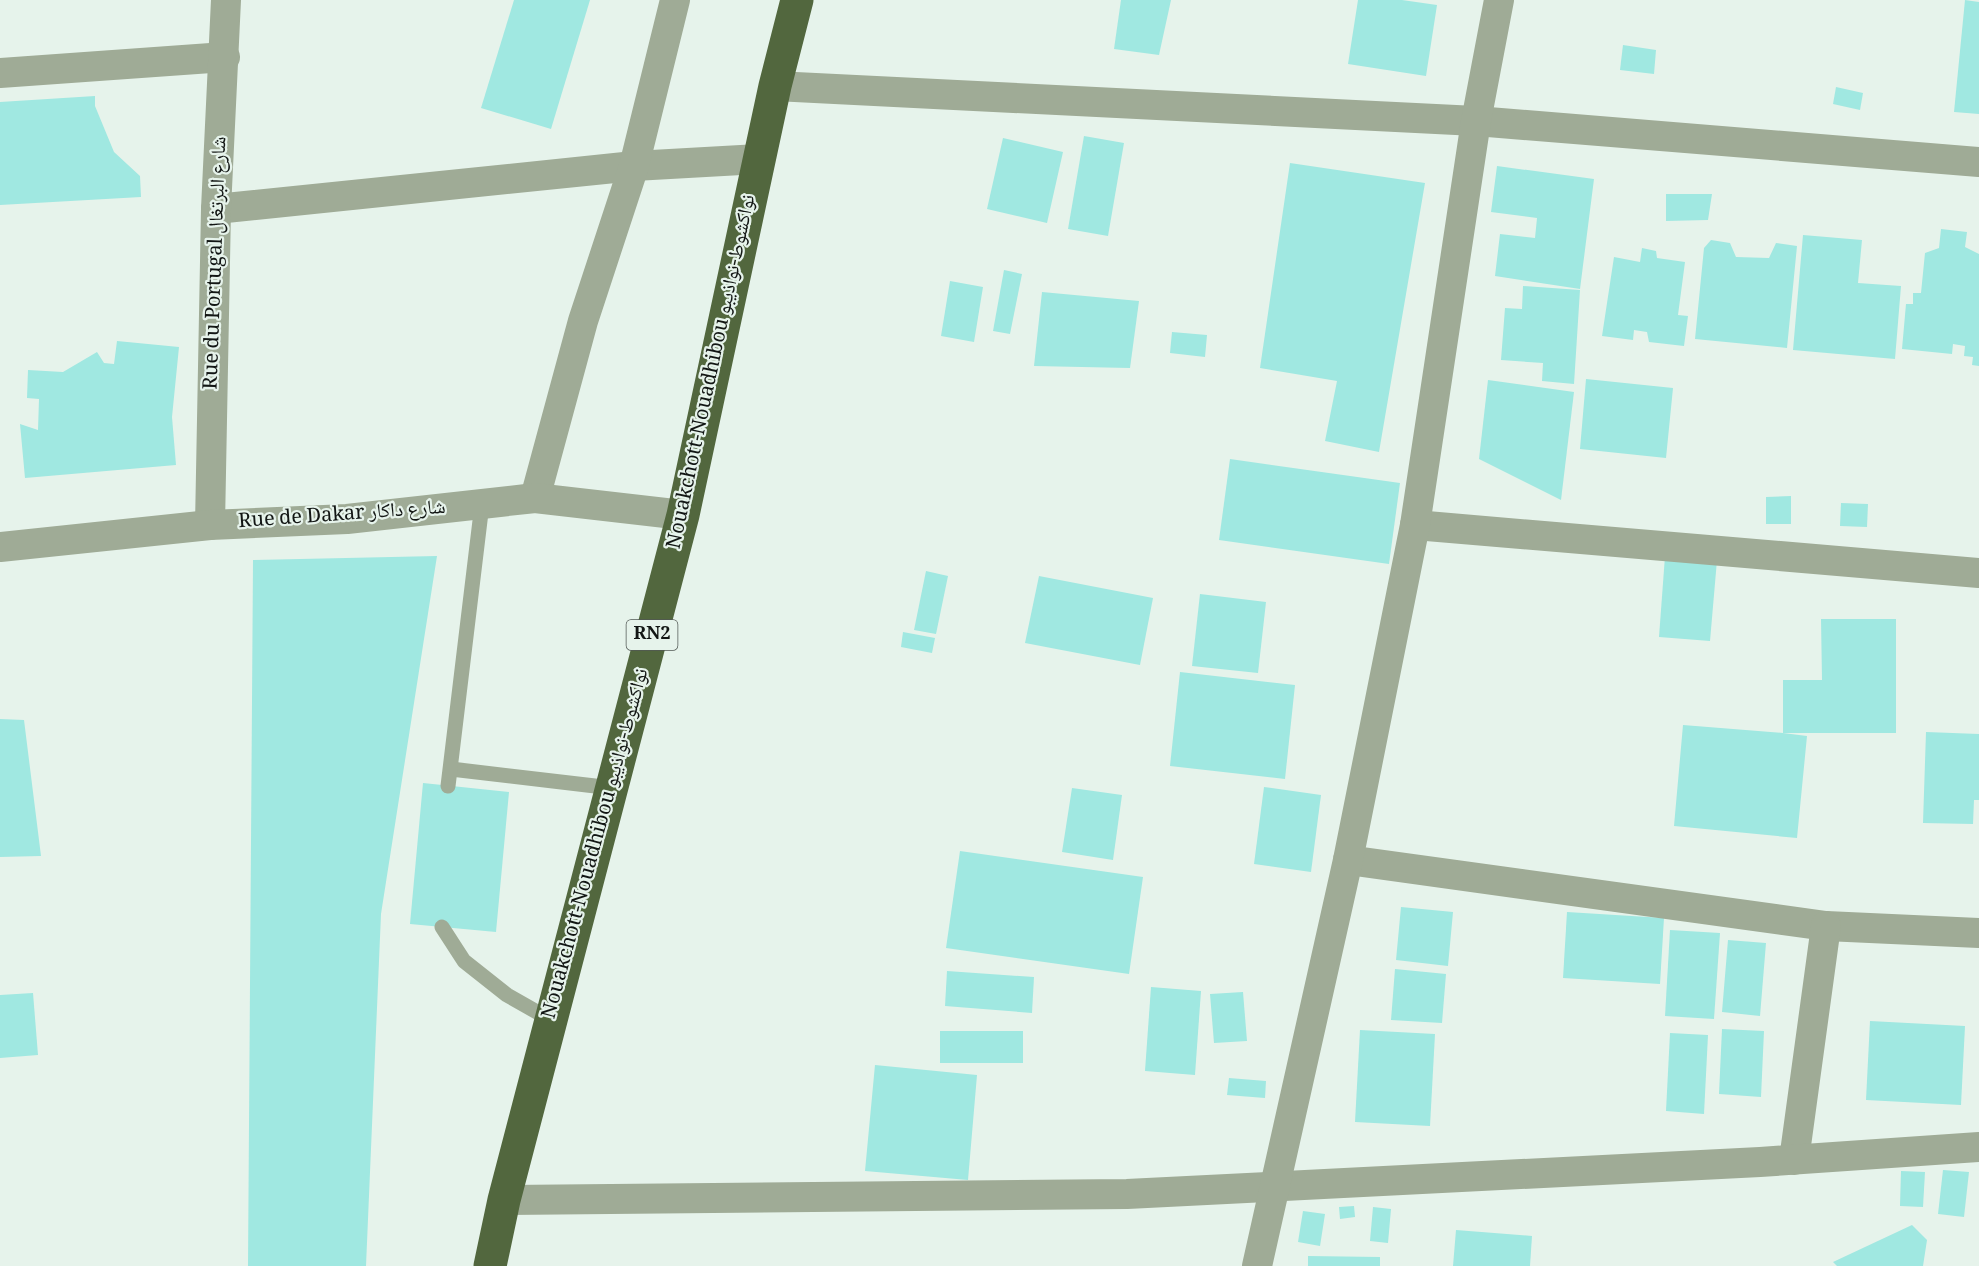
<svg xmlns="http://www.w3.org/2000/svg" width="1979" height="1266" font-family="Georgia,'Noto Naskh Arabic',serif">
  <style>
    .building { fill: #a0e8e1 }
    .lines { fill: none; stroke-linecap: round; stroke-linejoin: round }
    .service { stroke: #9fab96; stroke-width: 15 }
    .minor { stroke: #9fab96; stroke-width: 30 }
    .trunk { stroke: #52673e; stroke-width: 33 }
    .labels { text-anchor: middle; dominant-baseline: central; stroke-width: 4.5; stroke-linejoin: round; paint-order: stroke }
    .shield { fill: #e6f3eb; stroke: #525854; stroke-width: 1.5 }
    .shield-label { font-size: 18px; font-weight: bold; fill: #121614 }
    .street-label { font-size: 20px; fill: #121614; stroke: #e6f3eb }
  </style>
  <rect width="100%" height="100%" fill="#e6f3eb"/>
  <g class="building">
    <polygon points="514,0 590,0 551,129 481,108"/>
    <polygon points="1121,0 1171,0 1159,55 1114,49"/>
    <polygon points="1358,0 1402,0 1437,5 1426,76 1348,64"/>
    <polygon points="1965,0 1979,2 1979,114 1954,112"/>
    <polygon points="1623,45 1656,50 1654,74 1620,70"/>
    <polygon points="1836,87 1863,93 1860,110 1833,104"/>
    <polygon points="95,96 95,106 114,152 140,176 141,197 0,205 0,102"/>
    <polygon points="1084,136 1124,143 1108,236 1068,229"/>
    <polygon points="1003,138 1063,152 1047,223 987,209"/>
    <polygon points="1290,163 1425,183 1379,452 1325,441 1337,381 1260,368"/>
    <polygon points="1497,166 1594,179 1580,289 1495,276 1500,234 1535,238 1537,218 1491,212"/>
    <polygon points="1666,194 1712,194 1708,220 1666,221"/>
    <polygon points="1941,229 1967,232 1965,247 1979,254 1979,366 1972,365 1973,357 1964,356 1965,346 1953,344 1952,354 1902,349 1906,304 1913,304 1913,293 1921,293 1925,253 1939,248"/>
    <polygon points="1803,235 1862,240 1858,283 1901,286 1895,359 1793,350"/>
    <polygon points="1711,240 1730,243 1736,257 1769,258 1776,243 1797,246 1787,348 1695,339 1704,248"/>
    <polygon points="1642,248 1656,251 1657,258 1685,262 1678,315 1688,316 1684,346 1649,342 1647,332 1634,330 1633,340 1602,336 1614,257 1640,262"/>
    <polygon points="1004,270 1022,274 1010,334 993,331"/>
    <polygon points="950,281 983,287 974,342 941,336"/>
    <polygon points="1523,286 1580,290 1574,384 1542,381 1543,363 1501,360 1505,308 1522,309"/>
    <polygon points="1042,292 1139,301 1130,368 1034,366"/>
    <polygon points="1172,332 1207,335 1205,357 1170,353"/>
    <polygon points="117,341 179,347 172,417 176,465 25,478 20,424 38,430 39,399 27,398 28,370 63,372 97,352 104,363 114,364"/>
    <polygon points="1586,379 1673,388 1666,458 1580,449"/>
    <polygon points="1488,380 1574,392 1561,500 1479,459"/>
    <polygon points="1230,459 1400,483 1389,564 1219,540"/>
    <polygon points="1791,496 1791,524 1766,524 1766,497"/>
    <polygon points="1841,503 1868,504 1867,527 1840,526"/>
    <polygon points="437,556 381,914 366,1266 248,1266 253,560"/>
    <polygon points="1665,556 1717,560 1710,641 1659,637"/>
    <polygon points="926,571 948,576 936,634 914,630"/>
    <polygon points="1039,576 1153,598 1140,665 1025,643"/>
    <polygon points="1200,594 1266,602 1258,673 1192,666"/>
    <polygon points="1821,619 1896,619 1896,733 1783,733 1807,736 1797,838 1674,826 1683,725 1783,733 1783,680 1822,680"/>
    <polygon points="903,632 935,638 932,653 901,647"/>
    <polygon points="1180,672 1295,685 1285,779 1170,766"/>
    <polygon points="0,719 24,720 41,856 0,857"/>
    <polygon points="1926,732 1979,734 1979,800 1974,800 1973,824 1923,823"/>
    <polygon points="423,783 509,792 496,932 410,924"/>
    <polygon points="1264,787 1321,795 1311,872 1254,864"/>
    <polygon points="1072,788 1122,795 1113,860 1062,852"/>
    <polygon points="960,851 1143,877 1129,974 946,948"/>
    <polygon points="1401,907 1453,912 1448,966 1396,960"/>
    <polygon points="1567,912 1664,918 1660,984 1563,978"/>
    <polygon points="1670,930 1720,933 1714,1019 1665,1016"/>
    <polygon points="1728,940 1766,943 1760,1016 1722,1012"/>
    <polygon points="1395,969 1446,974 1442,1023 1391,1020"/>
    <polygon points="947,971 1034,977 1032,1013 945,1006"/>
    <polygon points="1151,987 1201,991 1195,1075 1145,1071"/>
    <polygon points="1243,992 1247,1041 1214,1043 1210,994"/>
    <polygon points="33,993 38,1055 0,1058 0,995"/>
    <polygon points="1870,1021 1965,1026 1961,1105 1866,1100"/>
    <polygon points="1722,1029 1764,1031 1761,1097 1719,1094"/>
    <polygon points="1360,1030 1435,1034 1430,1126 1355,1122"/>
    <rect x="940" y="1031" width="83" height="32"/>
    <polygon points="1670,1033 1708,1035 1704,1114 1666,1111"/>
    <polygon points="875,1065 977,1075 968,1180 865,1171"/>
    <polygon points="1229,1078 1266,1081 1265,1098 1227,1095"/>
    <polygon points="1943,1170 1969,1172 1964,1217 1938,1214"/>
    <polygon points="1901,1171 1925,1172 1923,1207 1900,1206"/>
    <polygon points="1354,1206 1355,1217 1340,1219 1339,1207"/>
    <polygon points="1373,1207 1391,1209 1388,1243 1370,1241"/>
    <polygon points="1303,1211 1325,1214 1320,1246 1298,1242"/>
    <polygon points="1912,1225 1927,1240 1923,1266 1837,1266 1833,1262"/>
    <polygon points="1456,1230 1532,1236 1530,1266 1453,1266"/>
    <polygon points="1308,1256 1380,1257 1380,1266 1308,1266"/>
  </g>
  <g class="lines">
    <g class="service">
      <polyline points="451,769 612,788"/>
      <polyline points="448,786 482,504"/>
      <polyline points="442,927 464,961 507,995 551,1020"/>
    </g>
    <g class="minor">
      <polyline points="0,73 225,57"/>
      <polyline points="775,86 1476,121 1979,162"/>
      <polyline points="216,209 634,166 759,159"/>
      <polyline points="535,498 583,321 634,166 675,0"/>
      <polyline points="210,525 216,209 226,0"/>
      <polyline points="1415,525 1979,573"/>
      <polyline points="0,547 210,525 347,519 535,498 683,515"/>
      <polyline points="1348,860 1826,926 1979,933"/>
      <polyline points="1794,1160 1826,926"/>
      <polyline points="504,1200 1127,1194 1760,1162 1979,1147"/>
      <polyline points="1257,1266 1348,860 1415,525 1476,121 1499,0"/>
    </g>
    <polyline class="trunk" points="490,1266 504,1200 683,515 775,86 797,0"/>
  </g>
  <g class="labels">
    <rect class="shield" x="626.5" y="620" width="51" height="30" rx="4.5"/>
    <g class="shield-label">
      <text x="652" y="635">RN2</text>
    </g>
    <g class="street-label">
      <text transform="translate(217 263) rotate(-88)">Rue du Portugal شارع البرتغال</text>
      <text transform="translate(713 372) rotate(-78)">Nouakchott-Nouadhibou نواكشوط-نواذيبو</text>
      <text transform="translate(342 516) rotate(-4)">Rue de Dakar شارع داكار</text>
      <text transform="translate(597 844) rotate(-75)">Nouakchott-Nouadhibou نواكشوط-نواذيبو</text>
    </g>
  </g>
</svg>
